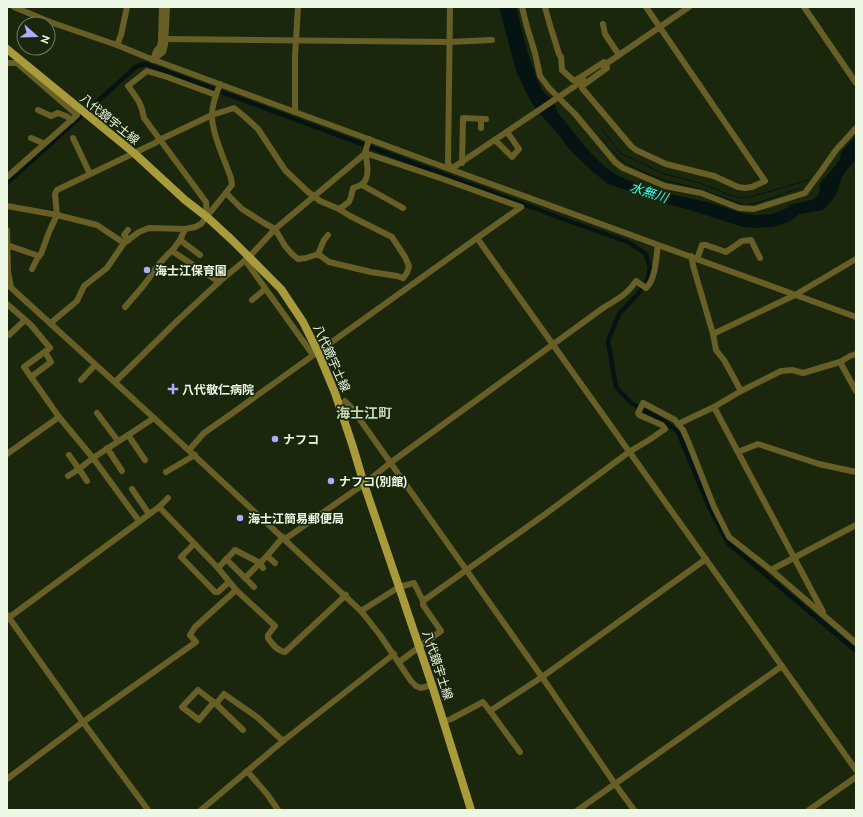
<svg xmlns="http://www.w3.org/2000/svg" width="863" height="817" font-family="Ubuntu,'Noto Sans JP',sans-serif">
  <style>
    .water { fill: #051413 }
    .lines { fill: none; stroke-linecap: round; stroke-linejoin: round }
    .stream { stroke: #051413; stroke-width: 1 }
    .canal { stroke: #051413; stroke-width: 4.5 }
    .minor { stroke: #675f26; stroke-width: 6 }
    .major { stroke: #a99b3b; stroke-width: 8 }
    .poi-dot { fill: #abaffb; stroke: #1a270d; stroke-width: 1.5 }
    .labels { text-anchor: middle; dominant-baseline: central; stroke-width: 3.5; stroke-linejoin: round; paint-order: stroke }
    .street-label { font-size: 12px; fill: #edf7e6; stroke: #1a270d }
    .poi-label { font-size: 12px; font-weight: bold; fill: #edf7e6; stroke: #1a270d; text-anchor: start }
    .water-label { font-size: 13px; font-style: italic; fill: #38f4ed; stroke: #1a270d }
    .quarter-label { font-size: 14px; font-weight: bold; fill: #c4d6b5; stroke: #1a270d }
  </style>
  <rect width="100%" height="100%" fill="#1a270d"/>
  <polygon class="water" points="499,7 516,7 527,50 538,82 542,90 554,103 558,113 587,149 606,168 617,175 638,184 661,192 707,202 742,213 753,215 772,214 785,209 793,204 812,200 816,197 819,194 820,183 836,165 840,159 841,152 844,149 856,136 856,160 846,171 842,177 836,195 830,203 823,210 800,214 789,222 773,227 755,228 743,227 693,211 664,203 608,184 593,172 568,148 562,139 544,118 538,112 530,100 516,71"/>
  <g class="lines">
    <g class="stream">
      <polyline points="602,129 620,153 664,174 700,183 732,196 742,198 750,197 809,180"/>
      <polyline points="602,139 622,161 627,164 641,171 663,180 700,189 744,205 757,203 800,188"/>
    </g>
    <polyline class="canal" points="7,183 137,66 146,64 566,220 628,242 646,254 650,268 647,281 637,295 619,314 608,341 616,387 631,403 664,421 678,432 708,505 728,543 856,651"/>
    <g class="minor">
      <polyline points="14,7 50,22 117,45 146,57 444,167 856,317"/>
      <polyline points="450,7 448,163 451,169 584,80"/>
      <polyline points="522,7 527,27 535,53 540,76 549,88 575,114 615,162 623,168 665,186 701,193 739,208 754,209 805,193 822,170 836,150 856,128"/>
      <polyline points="545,7 549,22 559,54 561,57 562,70 573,80 576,80 604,62 606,64 607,68 582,86 582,88 631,146 636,150 666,164 714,176 738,187 745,188 752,187 765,181 646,7"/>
      <polyline points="804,7 856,83"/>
      <polyline points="603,24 605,34 619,55"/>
      <polyline points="166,39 449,42 492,40"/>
      <polyline points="117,45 121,35 127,7"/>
      <polyline points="153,60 163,52 165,45 167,7"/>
      <polyline points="153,60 156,51 160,46 161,41 162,7"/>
      <polyline points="7,63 17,63 77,115 7,177"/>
      <polyline points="603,66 689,7"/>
      <polyline points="38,110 51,116 58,113 66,116 72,120"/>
      <polyline points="295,112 295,56 298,7"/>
      <polyline points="481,128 481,119"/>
      <polyline points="31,138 43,143 44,144"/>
      <polyline points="73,138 90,174"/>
      <polyline points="495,140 512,157 519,149 507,132"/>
      <polyline points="365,153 440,178 521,207"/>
      <polyline points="462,163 463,118 486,119"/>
      <polyline points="362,185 403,208"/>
      <polyline points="226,193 242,209 264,223 275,229 285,246 292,254 298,259 306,258 318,254 329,262 371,272 397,276 403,278"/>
      <polyline points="7,206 57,215 97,225 124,243"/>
      <path d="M339,209L349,202L351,197L353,188C356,187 360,186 362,184C371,178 367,161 365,153"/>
      <path d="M207,217L206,202L144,118C142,104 137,98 128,86L147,71L167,77L216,95"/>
      <polyline points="7,230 8,272 11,287"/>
      <polyline points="128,230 124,235 129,240"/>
      <polyline points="477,238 856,770"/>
      <polyline points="180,240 200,255"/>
      <polyline points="7,245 39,256"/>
      <polyline points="172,251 219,282"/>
      <polyline points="318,254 324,240 328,235"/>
      <polyline points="691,256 694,269 713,334 716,350 724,360 741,391"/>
      <polyline points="697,259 702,245 706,245 726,252 742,241 751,240 760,258"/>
      <polyline points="245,260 313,355"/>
      <polyline points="32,269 37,259 41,254 49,232 57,215 55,194 57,190 155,143 159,140 212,115 234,108 245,117 258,129 285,170 307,191 320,201 339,209 350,216 392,237 405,257 409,266 407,273 403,278"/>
      <polyline points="7,284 154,418 361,611 380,635 411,681 416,686 421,688 432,685"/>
      <polyline points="252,300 265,289"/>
      <polyline points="7,304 31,325 50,348 24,367 59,417 93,458 139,521"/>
      <polyline points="125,307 144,285 159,264 169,253 172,251 180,240 185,229"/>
      <path d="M52,325L53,321L77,301L84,286L107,268L124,243L139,232L149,228L185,229L195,227L201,224L232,185L231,178C225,161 211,131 212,114C212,104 216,94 220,84"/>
      <polyline points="713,334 795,295 856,259"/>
      <polyline points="9,335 25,320"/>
      <polyline points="840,362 856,391"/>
      <polyline points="31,377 51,362 45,352"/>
      <polyline points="81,380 95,365"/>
      <polyline points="115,382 176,322 219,282 249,257 275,229 361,157 365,153 369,139"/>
      <polyline points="345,401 351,407 542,677 615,784 634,810"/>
      <polyline points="714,407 823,612"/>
      <polyline points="97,413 118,441"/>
      <polyline points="678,424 714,407 741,391 781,371 792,370 803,373 840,362 850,356 856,354"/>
      <polyline points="128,435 145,460"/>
      <polyline points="107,448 122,471"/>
      <polyline points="189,450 204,433 234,412 477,238 521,207"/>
      <polyline points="738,452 758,444 819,464 856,472"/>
      <polyline points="7,454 59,417"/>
      <polyline points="69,455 79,469 87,481"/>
      <polyline points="166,472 195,455"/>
      <polyline points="68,476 79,469 93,458 154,418"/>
      <polyline points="132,489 149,514"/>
      <polyline points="159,507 168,498"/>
      <path d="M285,539L364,484L390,463L603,308C617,299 627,295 636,281L646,288C656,279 656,257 658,245"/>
      <polyline points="194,544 181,557 215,592 218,592 229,582"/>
      <polyline points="267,556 275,563"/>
      <polyline points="226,559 254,587"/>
      <polyline points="218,568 235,550 260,563 263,568"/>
      <polyline points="771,570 856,525"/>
      <polyline points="245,578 267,556 283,537"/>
      <polyline points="361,611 399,587 414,583 423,601 544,515 629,452 649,440 665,429 662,425 639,415 638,413 643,403 675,420 683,430 688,441 714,507 729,537 771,570 856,643"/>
      <polyline points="7,615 83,722 148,810"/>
      <path d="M7,619L159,507L218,568L236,590L275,626L268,635V638C272,644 277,651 285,652L346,595"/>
      <polyline points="399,662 441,631 423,605 423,601"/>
      <polyline points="214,702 199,720 182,707 198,690 216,704"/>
      <polyline points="490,711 520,752"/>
      <polyline points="443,722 451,719 483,702 490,711 542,677 706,559"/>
      <polyline points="243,730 216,704 224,694 257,717 283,741"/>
      <polyline points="247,771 267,794 278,810"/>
      <polyline points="7,779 83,722 196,642 190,635 195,627 236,590"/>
      <polyline points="201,810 283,741 394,654"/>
      <polyline points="578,810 782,666"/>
      <polyline points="809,810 856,777"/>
    </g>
    <polyline class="major" points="7,49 134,153 185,200 207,217 232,240 281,289 303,322 318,352 335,393 353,447 364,484 399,587 432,685 471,810"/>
  </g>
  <g class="poi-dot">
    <circle cx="147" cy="270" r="4"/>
    <path d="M171 383h4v4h4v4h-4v4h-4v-4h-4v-4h4z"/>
    <circle cx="275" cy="439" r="4"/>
    <circle cx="331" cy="481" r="4"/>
    <circle cx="240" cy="518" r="4"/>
  </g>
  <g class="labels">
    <g class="street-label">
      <text transform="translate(110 119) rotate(39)">八代鏡宇土線</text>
      <text transform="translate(332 358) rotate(66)">八代鏡宇土線</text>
      <text transform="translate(438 665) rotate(72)">八代鏡宇土線</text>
    </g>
    <g class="poi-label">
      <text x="155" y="270">海士江保育園</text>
      <text x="182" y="389">八代敬仁病院</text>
      <text x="283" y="439">ナフコ</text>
      <text x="339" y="481">ナフコ(別館)</text>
      <text x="248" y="518">海士江簡易郵便局</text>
    </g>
    <g class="water-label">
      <text transform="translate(649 192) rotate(18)">水無川</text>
    </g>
    <g class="quarter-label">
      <text x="364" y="413">海士江町</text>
    </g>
  </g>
  <rect width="863" height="817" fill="none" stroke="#edf7e6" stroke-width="16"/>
  <g transform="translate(36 36) rotate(110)"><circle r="19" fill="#1a270d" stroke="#6e7a64"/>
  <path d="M0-3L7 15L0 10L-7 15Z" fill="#abaffb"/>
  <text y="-6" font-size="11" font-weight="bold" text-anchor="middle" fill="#edf7e6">N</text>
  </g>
</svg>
